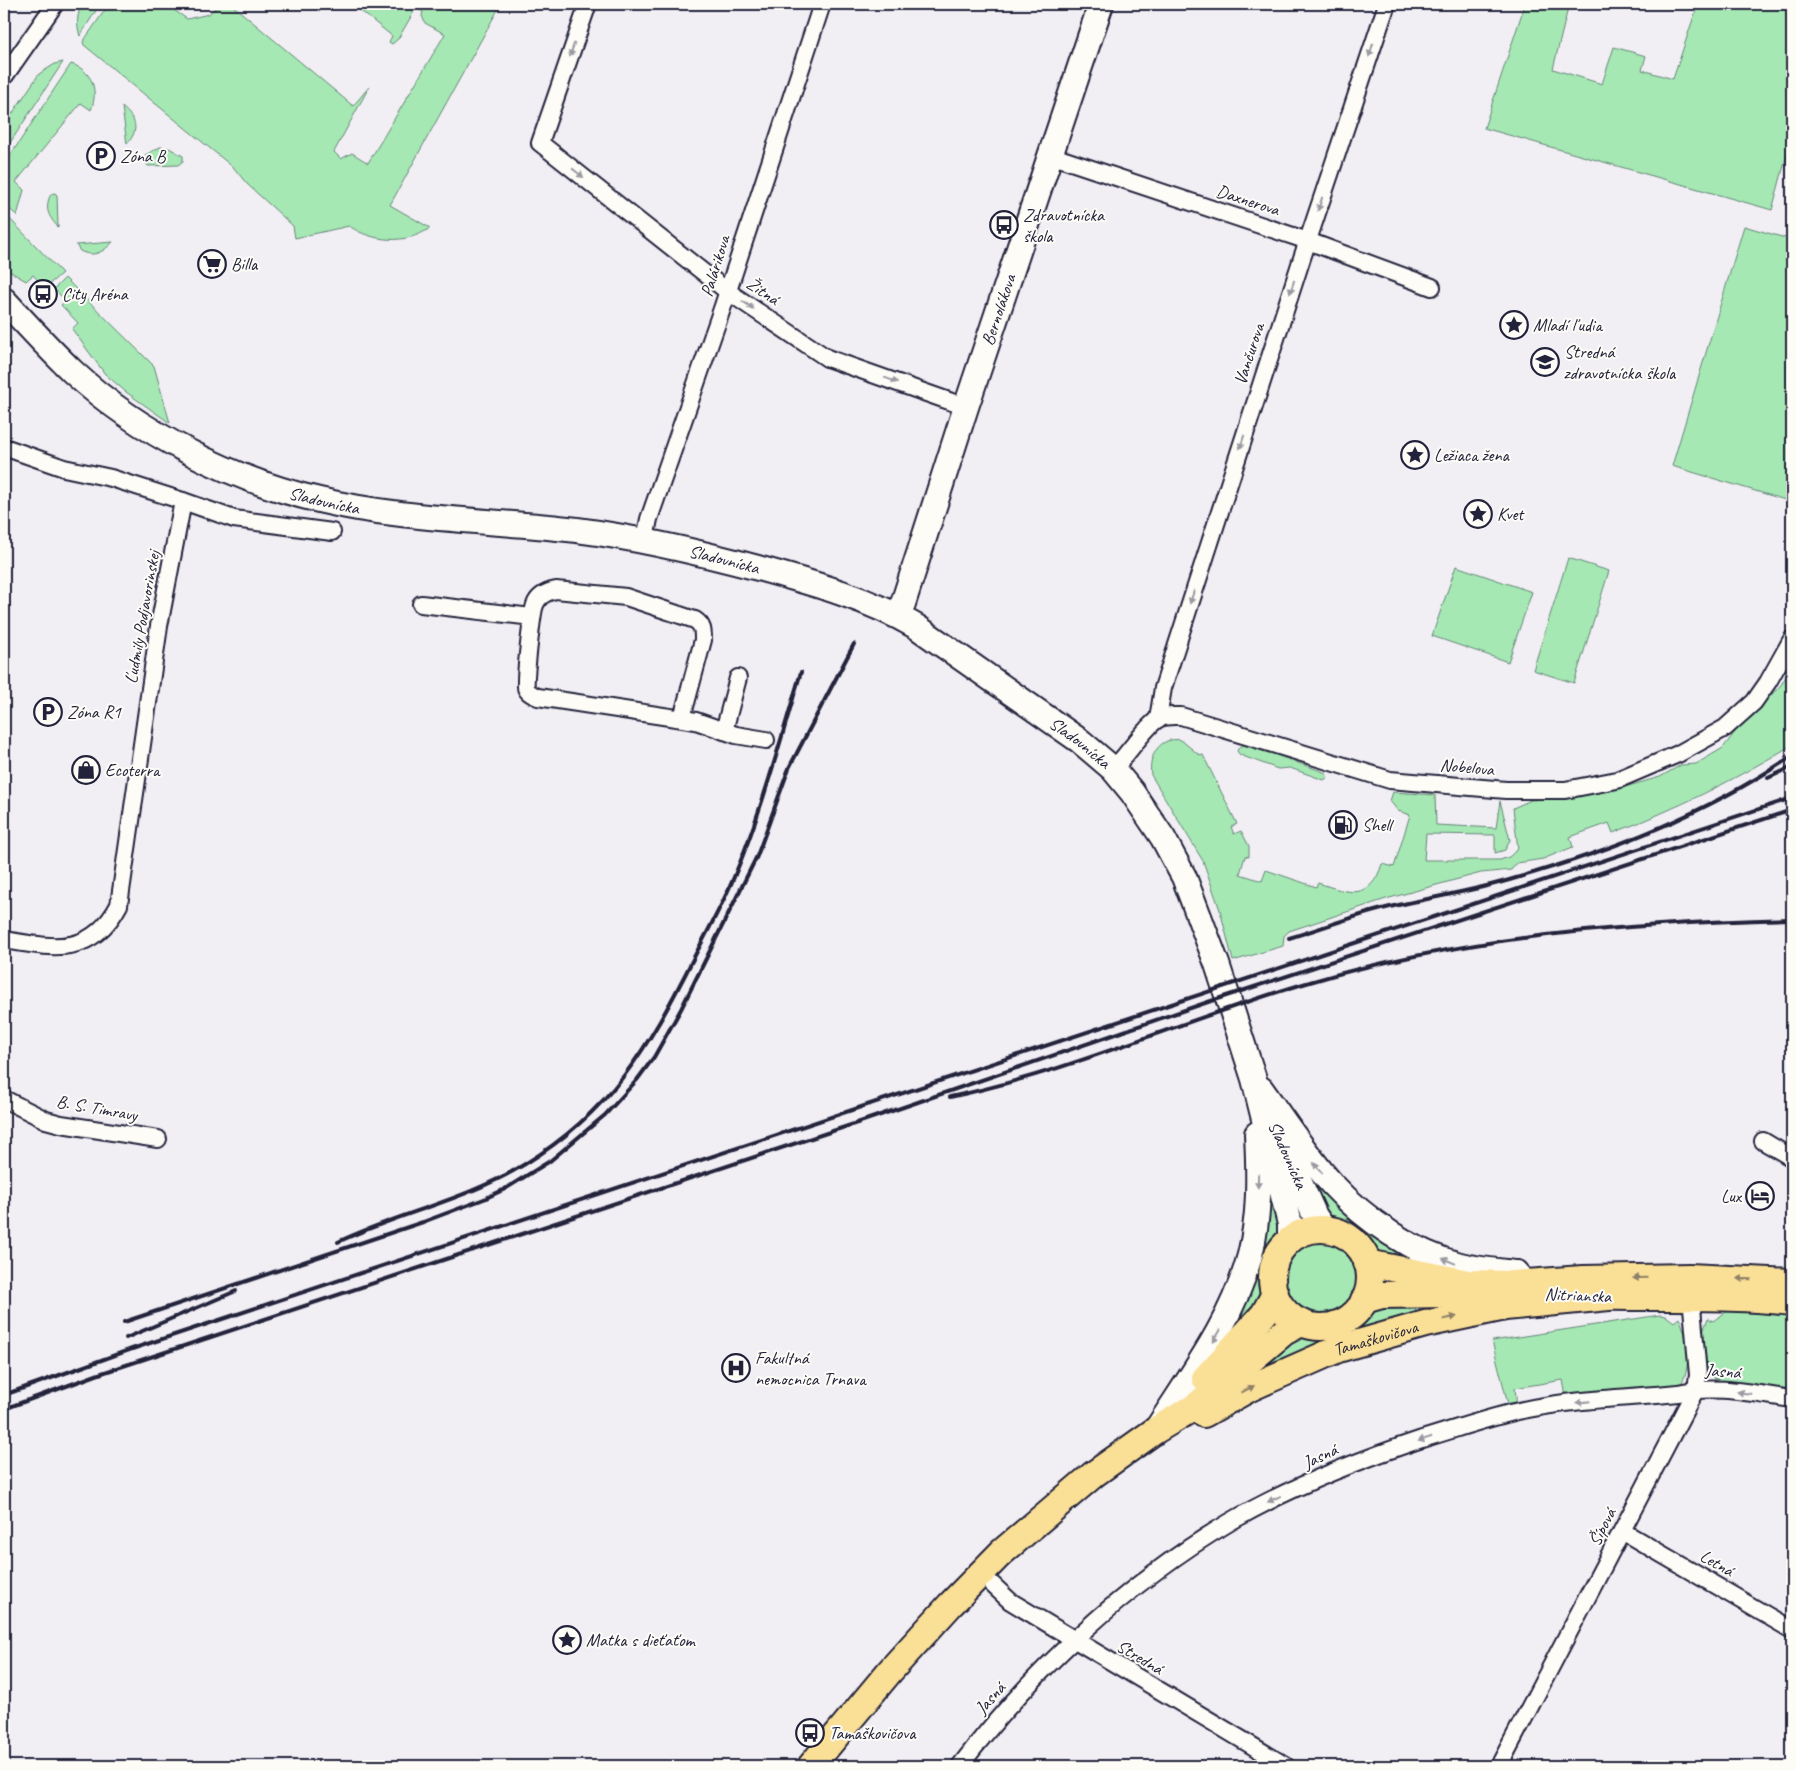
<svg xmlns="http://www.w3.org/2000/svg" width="1796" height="1770" font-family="Caveat,sans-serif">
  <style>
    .green { fill: #a5e8b3; stroke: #648577 }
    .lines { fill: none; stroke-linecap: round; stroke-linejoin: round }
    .street-casing { stroke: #22223b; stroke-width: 20 }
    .secondary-casing { stroke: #22223b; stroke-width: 28 }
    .primary-casing { stroke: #22223b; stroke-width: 30 }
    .street { stroke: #fdfcf7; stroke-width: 16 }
    .secondary { stroke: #fdfcf7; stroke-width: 24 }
    .primary { stroke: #fadf96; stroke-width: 26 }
    .rail { stroke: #22223b; stroke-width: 4 }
    .oneway { fill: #9a9aa2 }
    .oneway2 { fill: #8e8068 }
    .labels { text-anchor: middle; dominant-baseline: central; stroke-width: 4; stroke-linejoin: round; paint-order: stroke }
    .poi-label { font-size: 18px; fill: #22223b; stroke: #fdfcf7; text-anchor: start }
    .street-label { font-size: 18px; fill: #22223b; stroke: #fdfcf7 }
  </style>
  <rect width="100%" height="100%" fill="#f1eef4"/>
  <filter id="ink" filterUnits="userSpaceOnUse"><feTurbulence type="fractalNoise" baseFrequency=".02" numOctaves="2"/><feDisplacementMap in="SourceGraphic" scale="10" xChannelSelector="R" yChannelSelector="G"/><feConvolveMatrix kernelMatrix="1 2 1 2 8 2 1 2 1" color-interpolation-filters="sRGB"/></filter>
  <g filter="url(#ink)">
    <g class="green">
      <path d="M82,4H100L80,36C76,23 77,15 82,4Z"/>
      <path d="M109,4H165L187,19L209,14L219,4H231L353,106L369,87L334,152L341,159L352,153L368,163L445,34L425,23L422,16L423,12L416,8L398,39L392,44L389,42L392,36L352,4H501L390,205L430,228C406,245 373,242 349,226L295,238L293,226L247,184L234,168L84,45L83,42Z"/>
      <polygon points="1525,4 1569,4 1553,69 1602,84 1614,47 1646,56 1642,70 1673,79 1698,4 1792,4 1792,136 1772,210 1484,128"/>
      <polygon points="63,62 4,152 4,126 39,74 55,64"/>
      <path d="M71,64C92,70 99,90 91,110L81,103L16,182L24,190L17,216L4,203V165Z"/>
      <path d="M122,107C136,119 140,129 127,144Z"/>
      <polygon points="160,147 169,148 183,156 183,161 178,165 148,166 145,161 145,155"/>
      <path d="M55,193L57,195L58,227C48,216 44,208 51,194Z"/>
      <polygon points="4,213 62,273 45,288 33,275 26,281 4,268"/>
      <polygon points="1744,226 1792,240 1792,502 1672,466"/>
      <path d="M113,242C103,252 94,258 80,251L76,245Z"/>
      <polygon points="65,278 154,366 170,423 126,392 105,374 72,329 78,323 61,305 66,301 54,289"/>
      <polygon points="1568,558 1609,571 1574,683 1533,670"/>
      <polygon points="1456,566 1532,592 1508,662 1432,636"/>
      <path d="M1792,666V745C1733,781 1678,808 1613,833L1609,823L1570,837L1573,847L1543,859L1517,863L1511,870L1481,873L1451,881L1386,899L1289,931L1284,936L1283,946L1233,961L1220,910L1203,861L1151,775C1148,756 1160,736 1181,740L1198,754L1203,755L1237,824L1231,827L1234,834L1241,831L1249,846V857L1245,856L1240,874L1262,881L1266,870L1316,887L1318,883C1349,893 1370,902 1382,864L1394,867L1410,815L1398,811L1390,801L1393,792L1435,795L1436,825L1496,828L1500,801L1510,840L1505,850L1495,853V835L1426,834L1424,860H1500L1509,857L1518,849L1513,808L1531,800L1567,798L1625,787L1660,777L1681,765L1696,764L1723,748L1735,732L1781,685Z"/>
      <polygon points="1245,744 1324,772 1328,777 1324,780 1290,768 1278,769 1240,755 1237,751 1239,747"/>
      <polygon points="1310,1170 1407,1250 1415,1268 1374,1254 1352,1231 1331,1220 1304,1172"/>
      <polygon points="1270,1181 1280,1216 1279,1237 1268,1254 1264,1264 1263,1294 1225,1345"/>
      <circle cx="1321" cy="1278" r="36"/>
      <polygon points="1413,1302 1418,1318 1281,1367 1249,1370 1305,1334 1328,1335 1340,1332 1374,1309"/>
      <polygon points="1732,1311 1792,1316 1792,1390 1720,1381 1714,1378 1707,1368 1703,1332 1708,1318 1713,1321 1726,1312"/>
      <path d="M1660,1315L1666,1316L1674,1322L1679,1318C1688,1335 1693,1371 1679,1386L1566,1397L1563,1380L1515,1388L1517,1406L1509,1408L1492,1341Z"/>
    </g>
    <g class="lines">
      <defs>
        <g id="street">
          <polyline points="588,4 540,143 727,291 827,358 966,407"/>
          <polyline points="4,77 55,4"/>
          <polyline points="1050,155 1308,241 1432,287"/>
          <path d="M4,447L64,468L111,478L183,501L159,626L119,905C91,957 54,948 4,940"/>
          <polyline points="183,501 234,519 332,532"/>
          <polyline points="645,539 649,519 723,306 822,4"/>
          <polyline points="421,604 532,617"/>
          <path d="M682,718L703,640C703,631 703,625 695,620L626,597L556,590C546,592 538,596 535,605C532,612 524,684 526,688C528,693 533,695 538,697L696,721L736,735L766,740"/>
          <polyline points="1158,719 1163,688 1302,258 1387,4"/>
          <polyline points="724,731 738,678"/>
          <path d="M1113,769C1126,757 1145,727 1158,719C1165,715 1173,716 1181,716L1390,780L1506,790H1565L1617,780L1678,754L1725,728L1754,702L1768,682L1792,639"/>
          <polyline points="4,1099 46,1120 61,1124 158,1139"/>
          <polyline points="1763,1141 1792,1158"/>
          <polyline points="1622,1531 1792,1630"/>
          <polyline points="980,1573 1010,1601 1286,1766"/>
          <path d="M960,1766C1030,1673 1128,1582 1230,1522C1290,1487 1356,1461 1422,1439C1456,1429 1489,1417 1523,1410C1574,1399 1627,1398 1678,1393C1715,1384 1755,1394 1792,1399"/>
          <polyline points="1499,1766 1696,1389 1698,1375 1691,1296"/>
        </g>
        <g id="secondary">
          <path id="s1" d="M4,300C26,324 49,349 73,372C139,433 232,480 319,500C402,520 492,520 577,530C639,538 698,552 758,568C812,583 868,598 917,627L1080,741L1113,769L1132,792L1163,838L1184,877L1217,964L1254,1079L1290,1224V1240"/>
          <path id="s2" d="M899,616L966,407L1101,4"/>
          <path d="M1261,1089C1284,1121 1306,1155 1332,1184C1365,1220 1413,1253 1460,1265C1479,1270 1498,1271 1517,1273"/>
          <polyline points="1278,1134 1315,1216 1324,1229"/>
          <path d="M1156,1430C1192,1374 1233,1320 1250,1255C1260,1215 1259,1174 1257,1134"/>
        </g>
        <g id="primary">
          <circle cx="1321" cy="1278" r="49"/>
          <polyline points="1367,1263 1468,1283 1512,1284 1583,1279 1689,1277 1792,1282"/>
          <path d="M1592,1296C1659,1299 1725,1294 1792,1302"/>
          <polyline points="1364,1300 1382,1295 1515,1293"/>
          <polyline points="1205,1378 1264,1314 1275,1294"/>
          <path id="s3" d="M1204,1414L1252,1387L1338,1349L1425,1324L1505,1307L1609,1297"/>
          <polyline points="811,1766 890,1671 950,1605 1001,1553 1094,1474 1156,1430 1196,1406 1284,1332 1301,1323"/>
        </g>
      </defs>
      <use href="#street" class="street-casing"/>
      <use href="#secondary" class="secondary-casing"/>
      <use href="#primary" class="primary-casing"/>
      <use href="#street" class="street"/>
      <use href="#secondary" class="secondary"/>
      <use href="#primary" class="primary"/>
      <g class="rail">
        <polyline points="1768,778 1792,767"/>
        <path d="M1289,938C1322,928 1356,915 1390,907C1432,897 1475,891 1516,878C1613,850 1708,813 1792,756"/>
        <path d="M950,1097C1074,1071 1189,1017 1310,982C1468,936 1629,923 1792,919"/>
        <path d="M338,1242C399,1213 467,1200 525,1164C611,1111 648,1048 692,961C706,934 722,906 734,877C762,811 780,741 801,672"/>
        <polyline points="124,1322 423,1222 484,1199 505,1189 550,1161 605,1115 637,1080 654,1057 681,1009 757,856 789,768 854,644"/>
        <polyline points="126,1338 236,1291"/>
        <polyline points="4,1395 132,1349 1792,798"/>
        <polyline points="4,1409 99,1374 863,1121 1208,1002 1792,810"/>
      </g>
    </g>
    <defs><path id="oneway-solid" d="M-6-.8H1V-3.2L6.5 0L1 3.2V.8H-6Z" transform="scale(1.25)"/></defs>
    <g class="oneway">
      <use href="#oneway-solid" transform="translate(572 50) rotate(109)"/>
      <use href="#oneway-solid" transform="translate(1371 50) rotate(108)"/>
      <use href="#oneway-solid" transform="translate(578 173) rotate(38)"/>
      <use href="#oneway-solid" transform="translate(1320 204) rotate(108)"/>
      <use href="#oneway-solid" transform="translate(1292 287) rotate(108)"/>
      <use href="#oneway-solid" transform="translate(748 305) rotate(34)"/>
      <use href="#oneway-solid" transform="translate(891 380) rotate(20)"/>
      <use href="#oneway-solid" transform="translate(1242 442) rotate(108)"/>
      <use href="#oneway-solid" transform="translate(1192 597) rotate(108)"/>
      <use href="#oneway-solid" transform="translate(1318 1168) rotate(-130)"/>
      <use href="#oneway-solid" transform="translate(1258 1181) rotate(91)"/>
      <use href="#oneway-solid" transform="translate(1449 1261) rotate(-158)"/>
      <use href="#oneway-solid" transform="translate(1217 1336) rotate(121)"/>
      <use href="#oneway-solid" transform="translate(1744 1393) rotate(-172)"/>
      <use href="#oneway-solid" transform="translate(1583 1402) rotate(174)"/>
      <use href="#oneway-solid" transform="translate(1425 1439) rotate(162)"/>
      <use href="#oneway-solid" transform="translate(1274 1499) rotate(155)"/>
    </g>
    <g class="oneway2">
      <use href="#oneway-solid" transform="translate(1640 1278) rotate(179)"/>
      <use href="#oneway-solid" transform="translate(1744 1279) rotate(-178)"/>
      <use href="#oneway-solid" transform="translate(1450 1318) rotate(-12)"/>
      <use href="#oneway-solid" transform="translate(1248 1389) rotate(-28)"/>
    </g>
  </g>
  <defs>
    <symbol id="parking-ring" viewBox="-11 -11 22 22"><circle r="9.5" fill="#fdfcf7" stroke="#22223b" stroke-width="1.5"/><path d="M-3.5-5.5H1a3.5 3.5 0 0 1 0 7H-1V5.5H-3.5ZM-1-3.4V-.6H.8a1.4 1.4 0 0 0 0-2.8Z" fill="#22223b"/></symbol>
    <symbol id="bus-ring" viewBox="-11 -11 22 22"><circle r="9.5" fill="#fdfcf7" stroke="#22223b" stroke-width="1.5"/><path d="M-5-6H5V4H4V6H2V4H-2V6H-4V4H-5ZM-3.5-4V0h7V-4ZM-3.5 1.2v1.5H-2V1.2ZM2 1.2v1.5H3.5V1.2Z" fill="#22223b"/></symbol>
    <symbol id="supermarket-ring" viewBox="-11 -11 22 22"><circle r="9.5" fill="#fdfcf7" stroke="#22223b" stroke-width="1.5"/><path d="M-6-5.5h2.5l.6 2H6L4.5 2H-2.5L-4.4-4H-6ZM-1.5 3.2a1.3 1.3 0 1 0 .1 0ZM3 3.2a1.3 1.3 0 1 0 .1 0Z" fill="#22223b"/></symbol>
    <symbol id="sight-ring" viewBox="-11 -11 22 22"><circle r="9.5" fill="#fdfcf7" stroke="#22223b" stroke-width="1.5"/><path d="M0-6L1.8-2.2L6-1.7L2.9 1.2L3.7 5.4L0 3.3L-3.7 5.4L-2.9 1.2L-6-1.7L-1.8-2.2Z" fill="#22223b"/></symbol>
    <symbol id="school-ring" viewBox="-11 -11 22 22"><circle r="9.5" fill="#fdfcf7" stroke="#22223b" stroke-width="1.5"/><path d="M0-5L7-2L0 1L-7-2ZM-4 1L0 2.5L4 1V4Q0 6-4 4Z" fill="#22223b"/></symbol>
    <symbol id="shop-ring" viewBox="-11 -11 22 22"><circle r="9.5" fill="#fdfcf7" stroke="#22223b" stroke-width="1.5"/><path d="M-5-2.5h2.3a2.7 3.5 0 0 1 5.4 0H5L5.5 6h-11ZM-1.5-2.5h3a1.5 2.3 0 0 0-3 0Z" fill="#22223b"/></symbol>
    <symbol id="fuel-ring" viewBox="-11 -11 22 22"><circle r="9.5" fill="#fdfcf7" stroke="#22223b" stroke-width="1.5"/><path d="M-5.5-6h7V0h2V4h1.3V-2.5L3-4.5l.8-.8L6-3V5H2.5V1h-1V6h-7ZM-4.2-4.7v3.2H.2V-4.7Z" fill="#22223b"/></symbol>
    <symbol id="hotel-ring" viewBox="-11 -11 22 22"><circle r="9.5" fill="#fdfcf7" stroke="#22223b" stroke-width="1.5"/><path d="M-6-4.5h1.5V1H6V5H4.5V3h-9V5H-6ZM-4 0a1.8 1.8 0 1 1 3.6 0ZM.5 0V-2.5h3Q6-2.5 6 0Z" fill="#22223b"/></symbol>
    <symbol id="hospital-ring" viewBox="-11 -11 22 22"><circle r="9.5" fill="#fdfcf7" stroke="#22223b" stroke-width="1.5"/><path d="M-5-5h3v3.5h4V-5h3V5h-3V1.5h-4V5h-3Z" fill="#22223b"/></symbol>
  </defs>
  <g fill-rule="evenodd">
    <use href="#parking-ring" x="85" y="140" width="32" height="32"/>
    <use href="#bus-ring" x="988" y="209" width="32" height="32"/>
    <use href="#supermarket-ring" x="196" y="248" width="32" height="32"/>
    <use href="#bus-ring" x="27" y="278" width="32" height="32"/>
    <use href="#sight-ring" x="1498" y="309" width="32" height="32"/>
    <use href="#school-ring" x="1529" y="346" width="32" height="32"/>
    <use href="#sight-ring" x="1399" y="439" width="32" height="32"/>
    <use href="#sight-ring" x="1462" y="498" width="32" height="32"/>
    <use href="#parking-ring" x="32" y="696" width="32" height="32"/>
    <use href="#shop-ring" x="70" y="754" width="32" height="32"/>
    <use href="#fuel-ring" x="1327" y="809" width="32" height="32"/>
    <use href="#hotel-ring" x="1744" y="1180" width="32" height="32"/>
    <use href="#hospital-ring" x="720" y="1352" width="32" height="32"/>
    <use href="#sight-ring" x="551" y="1624" width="32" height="32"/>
    <use href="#bus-ring" x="794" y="1717" width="32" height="32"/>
  </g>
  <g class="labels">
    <g class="poi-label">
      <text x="120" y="156">Zóna B</text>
      <text x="1023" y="215">Zdravotnícka<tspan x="1023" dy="21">škola</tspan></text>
      <text x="231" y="264">Billa</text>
      <text x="62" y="294">City Aréna</text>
      <text x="1533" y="325">Mladí ľudia</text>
      <text x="1564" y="352">Stredná<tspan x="1564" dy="21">zdravotnícka škola</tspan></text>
      <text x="1434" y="455">Ležiaca žena</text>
      <text x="1497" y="514">Kvet</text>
      <text x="67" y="712">Zóna R1</text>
      <text x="105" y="770">Ecoterra</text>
      <text x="1362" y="825">Shell</text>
      <text x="1741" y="1196" text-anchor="end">Lux</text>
      <text x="755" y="1358">Fakultná<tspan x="755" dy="21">nemocnica Trnava</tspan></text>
      <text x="586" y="1640">Matka s dieťaťom</text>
      <text x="829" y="1733">Tamaškovičova</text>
    </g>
    <g class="street-label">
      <text transform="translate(1248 200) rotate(18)">Daxnerova</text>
      <text transform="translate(715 266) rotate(-73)">Palárikova</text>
      <text transform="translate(763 291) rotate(34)">Žitná</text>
      <text stroke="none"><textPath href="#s2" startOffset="322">Bernolákova</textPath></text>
      <text transform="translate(1249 354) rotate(-72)">Vančurova</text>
      <text stroke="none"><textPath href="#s1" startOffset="385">Sladovnícka</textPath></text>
      <text stroke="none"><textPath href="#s1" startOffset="790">Sladovnícka</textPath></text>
      <text transform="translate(142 617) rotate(-80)">Ľudmily Podjavorinskej</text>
      <text stroke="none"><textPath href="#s1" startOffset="1195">Sladovnícka</textPath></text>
      <text transform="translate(1467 767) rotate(5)">Nobelova</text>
      <text transform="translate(97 1108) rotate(10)">B. S. Timravy</text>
      <text transform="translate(1288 1155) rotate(66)">Sladovnícka</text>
      <text transform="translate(1578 1295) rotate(2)">Nitrianska</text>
      <text stroke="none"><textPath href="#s3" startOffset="188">Tamaškovičova</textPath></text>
      <text transform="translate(1723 1371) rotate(5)">Jasná</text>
      <text transform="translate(1320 1456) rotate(-25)">Jasná</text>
      <text transform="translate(1602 1527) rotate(-63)">Šípová</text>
      <text transform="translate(1717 1563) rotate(30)">Letná</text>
      <text transform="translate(1140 1657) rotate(31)">Stredná</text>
      <text transform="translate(990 1698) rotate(-48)">Jasná</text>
    </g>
  </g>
  <rect width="1796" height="1770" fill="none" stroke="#fdfcf7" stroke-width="20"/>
  <rect x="10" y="10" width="1776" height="1750" fill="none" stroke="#22223b" stroke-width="2" filter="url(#ink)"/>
</svg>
